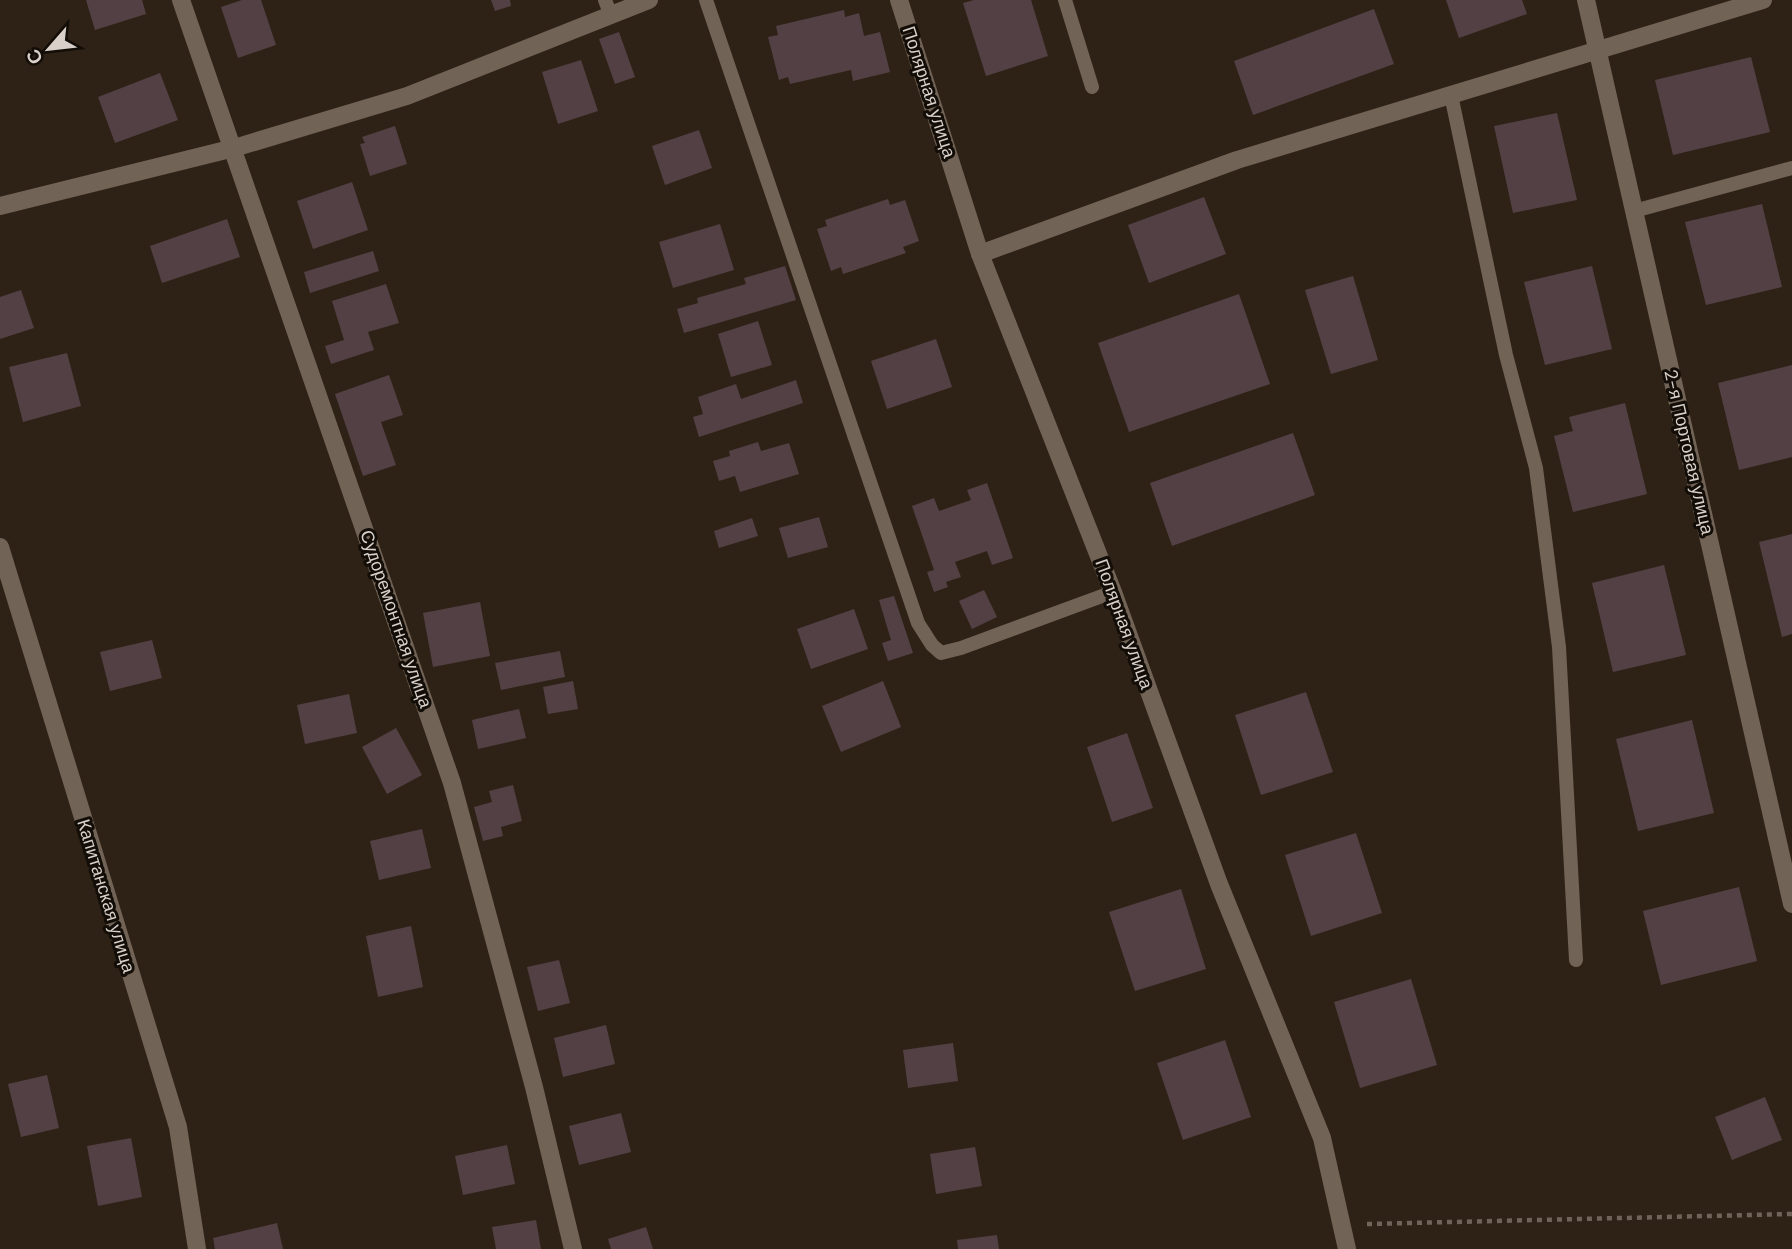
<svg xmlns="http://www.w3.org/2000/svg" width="1792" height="1249" font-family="'DM Sans',sans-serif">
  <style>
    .building { fill: #534045 }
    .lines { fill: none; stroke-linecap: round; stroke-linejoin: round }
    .path { stroke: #6e6459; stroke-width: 4.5; stroke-dasharray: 5 5; stroke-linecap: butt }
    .service { stroke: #716355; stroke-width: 14 }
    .minor { stroke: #716355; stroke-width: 18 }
    .tertiary { stroke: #716355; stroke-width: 18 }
    .labels { text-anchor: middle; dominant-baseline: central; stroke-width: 6; stroke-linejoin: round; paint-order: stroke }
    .street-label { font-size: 18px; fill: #d8d0c9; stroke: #120d07 }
  </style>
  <rect width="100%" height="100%" fill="#2e2216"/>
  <g class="building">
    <polygon points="86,0 142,0 146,14 95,30"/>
    <polygon points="242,0 261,0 276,45 238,58 221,7"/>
    <polygon points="491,0 510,0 511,6 495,11"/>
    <polygon points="974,0 1031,0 1048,56 986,76 963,3"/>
    <polygon points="1446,0 1522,0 1527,14 1459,38"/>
    <polygon points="1374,9 1394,64 1253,115 1234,61"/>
    <polygon points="844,10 845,17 859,13 864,36 880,32 890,72 853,81 851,70 790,84 788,77 779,80 768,37 778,35 776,26"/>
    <polygon points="619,32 635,77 615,84 599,39"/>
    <polygon points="1751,57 1770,132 1673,155 1655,80"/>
    <polygon points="581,60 598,111 558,124 542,72"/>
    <polygon points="160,73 178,120 115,143 98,97"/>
    <polygon points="1557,113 1577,200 1513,213 1494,126"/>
    <polygon points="395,126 407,164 370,176 360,144 365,143 362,137"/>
    <polygon points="699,130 712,168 665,185 652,146"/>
    <polygon points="352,182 368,230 313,249 297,201"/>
    <polygon points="1204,197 1226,254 1149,283 1128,225"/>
    <polygon points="888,199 890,205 905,200 919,241 903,247 906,253 843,274 841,267 831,271 817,229 827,226 825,220"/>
    <polygon points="1762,204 1782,287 1706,305 1685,222"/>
    <polygon points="227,219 240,257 162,283 150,246"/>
    <polygon points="720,224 734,270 673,288 659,242"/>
    <polygon points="373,251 379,271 310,293 304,272"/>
    <polygon points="785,266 796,300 684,333 677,309 698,303 697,298 746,284 744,278"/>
    <polygon points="1592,266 1612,349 1545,365 1524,282"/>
    <polygon points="1353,276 1378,360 1331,374 1305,290"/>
    <polygon points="386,284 399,323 368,332 374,350 331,364 325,346 344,340 332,301"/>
    <polygon points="21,290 34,328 0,339 0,297"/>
    <polygon points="1239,294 1270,384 1129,432 1098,343"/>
    <polygon points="758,321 772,365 731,377 718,334"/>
    <polygon points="936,339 952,387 887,409 871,361"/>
    <polygon points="67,353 81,406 23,422 9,367"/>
    <polygon points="1792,365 1792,457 1739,470 1718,383"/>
    <polygon points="389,375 403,415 381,422 396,465 363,476 335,394"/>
    <polygon points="796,380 803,403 699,437 693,417 703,414 698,397 736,384 741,399"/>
    <polygon points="1625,403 1647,494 1573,512 1554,436 1573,431 1569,417"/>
    <polygon points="1293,433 1315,495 1172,546 1150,483"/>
    <polygon points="758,442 761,451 789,443 799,474 740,492 735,476 719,481 713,461 730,456 729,451"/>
    <polygon points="987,483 1013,558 992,565 987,551 955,562 961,577 946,582 948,587 934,592 927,572 934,570 912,506 934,498 939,511 971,500 967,490"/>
    <polygon points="819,517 828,547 788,558 779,528"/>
    <polygon points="752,518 758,536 719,548 714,531"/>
    <polygon points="1792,534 1792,634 1782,637 1759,542"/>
    <polygon points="1664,565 1686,655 1613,672 1592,583"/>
    <polygon points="984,590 997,617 972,629 959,601"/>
    <polygon points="894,596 913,653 888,661 882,643 891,640 879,600"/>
    <polygon points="480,602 490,656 433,667 423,613"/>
    <polygon points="854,609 868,649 811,669 797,629"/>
    <polygon points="152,640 162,678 110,691 100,652"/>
    <polygon points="560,651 565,677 501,690 495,663"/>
    <polygon points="573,681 578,709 548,714 543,687"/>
    <polygon points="883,681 901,727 841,752 822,706"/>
    <polygon points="1306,692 1333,772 1261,795 1235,715"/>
    <polygon points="349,694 357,733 305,744 297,705"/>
    <polygon points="519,709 526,738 478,749 472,720"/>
    <polygon points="1692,720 1714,813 1638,831 1616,739"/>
    <polygon points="396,728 422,775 387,794 362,747"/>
    <polygon points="1127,733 1153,808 1112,822 1087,747"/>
    <polygon points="513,785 522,821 501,827 503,836 483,841 474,807 492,802 489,791"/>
    <polygon points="422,829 431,868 379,880 370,841"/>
    <polygon points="1356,833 1382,913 1311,936 1285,855"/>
    <polygon points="1739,887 1757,961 1661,985 1643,911"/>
    <polygon points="1181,889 1206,969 1135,991 1109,912"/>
    <polygon points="411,926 423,987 378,997 366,936"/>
    <polygon points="559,960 570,1003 538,1011 527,967"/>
    <polygon points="1411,979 1437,1065 1360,1088 1334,1002"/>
    <polygon points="606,1025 615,1064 563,1077 554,1038"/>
    <polygon points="1225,1040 1251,1117 1183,1140 1157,1063"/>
    <polygon points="953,1043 958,1081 908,1088 903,1050"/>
    <polygon points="47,1075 59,1128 21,1137 8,1084"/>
    <polygon points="1765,1097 1782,1140 1732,1160 1715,1117"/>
    <polygon points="621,1113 631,1152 579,1165 569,1126"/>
    <polygon points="131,1138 142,1197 98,1206 87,1146"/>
    <polygon points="507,1145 515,1184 463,1195 455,1156"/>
    <polygon points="975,1147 982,1186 936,1194 930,1154"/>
    <polygon points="536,1220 541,1249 496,1249 492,1227"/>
    <polygon points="277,1223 283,1249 215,1249 213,1238"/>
    <polygon points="646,1227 653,1249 611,1249 608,1239"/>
    <polygon points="997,1235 999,1249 958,1249 957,1240"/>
  </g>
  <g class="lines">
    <polyline class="path" points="1367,1224 1792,1214"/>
    <g class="service">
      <polyline points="605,0 610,13"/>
      <polyline points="706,0 918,623 932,645 941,653 961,648 1113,592"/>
      <polyline points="1065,0 1092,87"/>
      <polyline points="1451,95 1506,355 1536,468 1559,647 1576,960"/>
      <polyline points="1634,211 1792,168"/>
    </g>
    <g class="minor">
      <polyline points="181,0 452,783 534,1087 573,1249"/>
      <polyline points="899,0 980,254 1113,592 1219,884 1322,1138 1347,1249"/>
      <polyline points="0,206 234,148 407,96 649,0"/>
      <polyline points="980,254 1237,160 1763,0"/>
      <polyline points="0,547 178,1127 197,1249"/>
    </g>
    <polyline class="tertiary" points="1586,0 1792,904"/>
  </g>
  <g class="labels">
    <g class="street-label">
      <text transform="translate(929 92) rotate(72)">Полярная улица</text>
      <text transform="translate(1689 452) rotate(77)">2-я Портовая улица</text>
      <text transform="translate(396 619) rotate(71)">Судоремонтная улица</text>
      <text transform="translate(1124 624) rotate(70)">Полярная улица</text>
      <text transform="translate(106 896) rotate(73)">Капитанская улица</text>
    </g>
  </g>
  <g transform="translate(49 49) rotate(242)" stroke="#120d07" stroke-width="5" paint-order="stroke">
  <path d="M0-5L12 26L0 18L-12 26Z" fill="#d8d0c9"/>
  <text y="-10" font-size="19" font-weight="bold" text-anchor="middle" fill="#d8d0c9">С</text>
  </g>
</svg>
